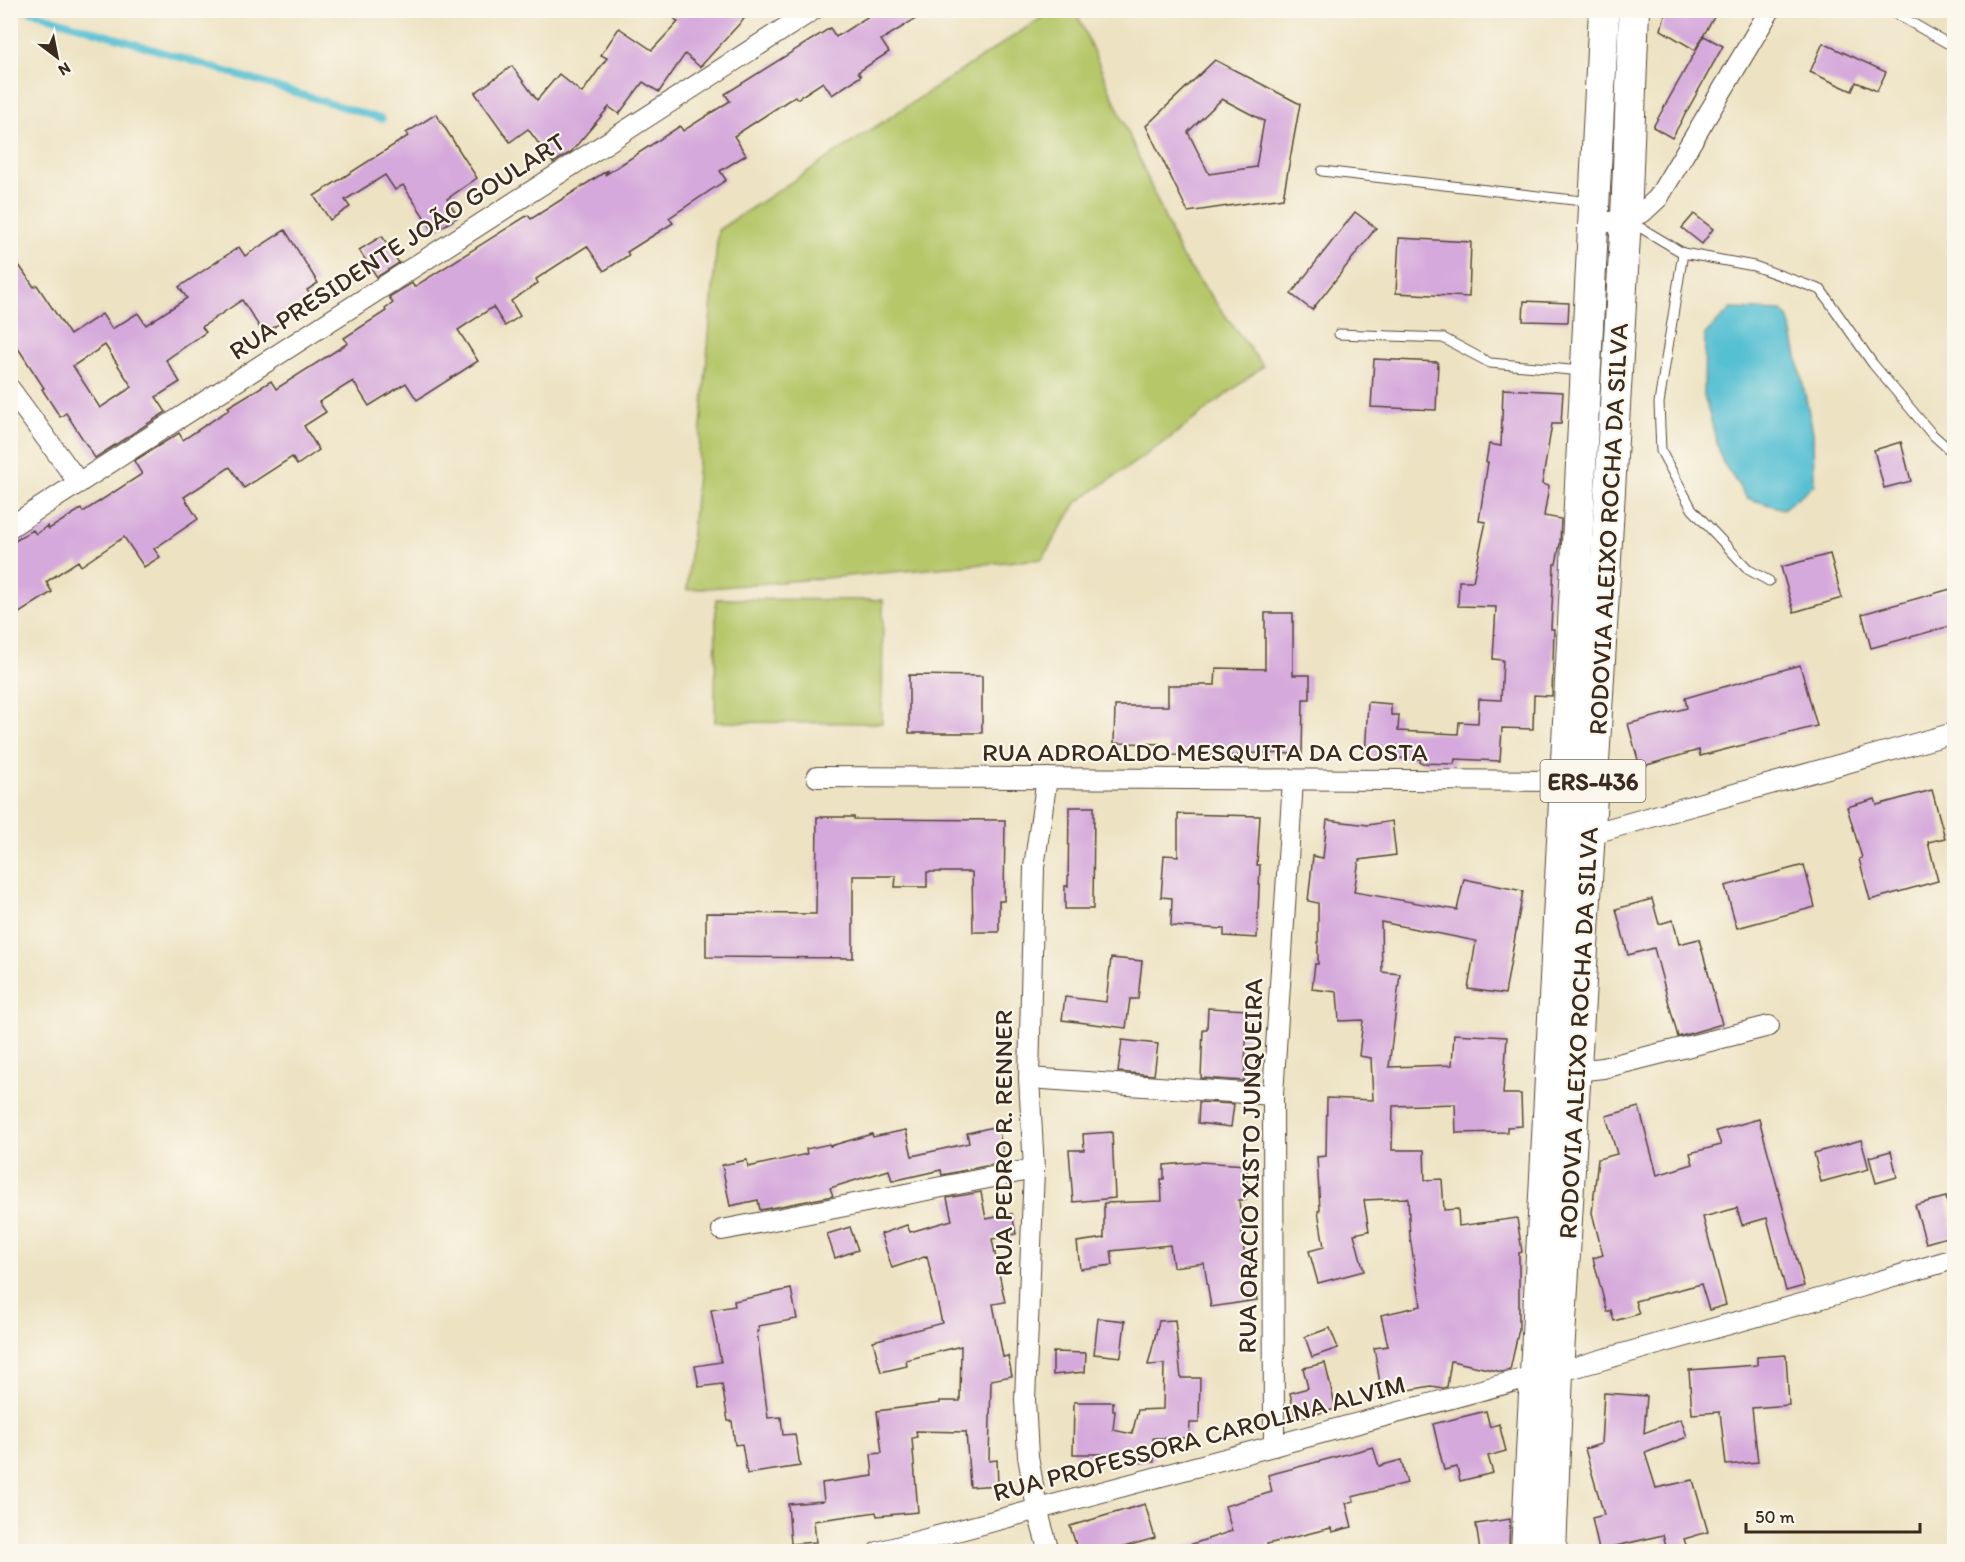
<svg xmlns="http://www.w3.org/2000/svg" width="1965" height="1562" font-family="Itim,sans-serif">
  <style>
    .green { fill: #b6c76a; stroke: #787844; stroke-width: 1.5 }
    .water { fill: #57c0d3; stroke: #497578; stroke-width: 1.5 }
    .lines { fill: none; stroke-linecap: round; stroke-linejoin: round }
    .stream { stroke: #57c0d3; stroke-width: 7 }
    .building { fill: #d5a9db; fill-rule: evenodd }
    .service-casing { stroke: #564637; stroke-width: 11 }
    .minor-casing { stroke: #564637; stroke-width: 22 }
    .primary-casing { stroke: #564637; stroke-width: 32 }
    .service { stroke: #fff; stroke-width: 9 }
    .minor { stroke: #fff; stroke-width: 20 }
    .primary { stroke: #fff; stroke-width: 30 }
    .labels { text-anchor: middle; dominant-baseline: central; stroke-width: 4.5; stroke-linejoin: round; paint-order: stroke }
    .shield { fill: #fbf7ec; stroke: #75685c; stroke-width: 1.5 }
    .shield-label { font-size: 24px; font-weight: bold; fill: #3b2a1e }
    .street-label { font-size: 26px; fill: #3b2a1e; stroke: #fbf7ec }
  </style>
  <rect width="100%" height="100%" fill="#fbf7ec"/>
  <filter id="ink" filterUnits="userSpaceOnUse"><feTurbulence type="fractalNoise" baseFrequency=".0167" numOctaves="2"/><feDisplacementMap in="SourceGraphic" scale="12" xChannelSelector="R" yChannelSelector="G"/><feConvolveMatrix kernelMatrix="1 2 1 2 8 2 1 2 1" color-interpolation-filters="sRGB"/></filter>
  <filter id="wash" filterUnits="userSpaceOnUse"><feTurbulence type="fractalNoise" baseFrequency=".008" numOctaves="4" result="noise"/><feDisplacementMap in="SourceGraphic" scale="24" xChannelSelector="R" yChannelSelector="G"/><feGaussianBlur stdDeviation="1.35" result="paint"/><feColorMatrix in="noise" values="0 0 0 0 0 0 0 0 0 0 0 0 0 0 0 0 0 1.4 0 .05"/><feComposite in="paint" operator="in"/></filter>
  <g filter="url(#wash)">
    <rect width="100%" height="100%" fill="#ede2c2"/>
    <g class="green">
      <polygon points="1052,11 1076,11 1181,256 1263,366 1170,438 1076,503 1042,559 687,590 718,230"/>
      <polygon points="716,599 883,600 882,723 715,722"/>
    </g>
    <polygon class="water" points="1731,309 1782,311 1789,319 1813,432 1814,485 1783,509 1747,498 1722,461 1704,395 1705,334"/>
    <g class="lines">
      <polyline class="stream" points="25,10 382,119"/>
    </g>
    <g id="blocks">
      <g class="building">
        <polygon points="665,10 752,10 700,67 685,54 659,92 643,82 619,114 609,107 571,152 553,163 528,129 510,142 475,93 512,66 537,100 559,74 582,93 607,58 601,55 619,28 652,50 678,22"/>
        <polygon points="878,10 930,10 881,40 889,52 858,72 861,76 832,95 823,82 797,99 795,96 734,136 746,155 720,171 726,180 669,218 673,223 627,252 629,255 604,271 587,246 536,279 538,283 511,301 520,316 505,326 493,307 458,330 478,361 417,400 406,383 369,406 353,381 319,402 326,412 304,426 319,450 297,465 292,457 244,488 230,467 184,497 198,519 154,549 160,557 144,567 124,537 81,566 78,561 46,582 52,592 10,619 10,544 33,530 36,534 47,526 49,529 81,509 83,512 142,474 134,461 179,433 183,440 230,409 228,407 271,381 276,389 348,343 344,338 386,311 385,309 393,303 389,297 412,283 414,287 528,215 531,219 608,170 605,175 680,126 683,131 730,101 725,94 830,28 836,37"/>
        <polygon points="1666,10 1718,10 1695,50 1661,30"/>
        <polygon points="1704,36 1723,46 1672,138 1653,127"/>
        <polygon points="1823,43 1886,72 1877,91 1856,82 1852,91 1810,72"/>
        <path d="M1215,60L1300,104L1283,198L1188,212L1146,126ZM1222,99L1264,121L1256,167L1209,174L1188,132Z"/>
        <polygon points="436,114 477,178 447,199 458,217 434,232 403,185 395,190 385,175 345,200 350,207 330,220 314,196 408,136 406,133"/>
        <polygon points="1355,212 1376,228 1312,310 1291,294"/>
        <polygon points="1694,214 1713,229 1702,244 1682,228"/>
        <path d="M285,230L318,283L307,290L311,296L291,309L294,313L264,334L242,300L202,327L206,332L166,360L180,382L156,397L166,412L95,458L66,413L60,417L42,389L44,388L10,336V252L34,287L37,285L70,335L102,314L112,329L138,313L146,325L187,298L179,287L239,247L245,256ZM105,345L132,387L100,408L73,366Z"/>
        <polygon points="382,236 399,263 377,277 359,250"/>
        <polygon points="1399,238 1471,242 1469,297 1396,293"/>
        <polygon points="1524,301 1569,303 1568,322 1523,321"/>
        <polygon points="1374,359 1438,362 1436,410 1371,407"/>
        <polygon points="1503,389 1563,392 1561,424 1552,424 1542,484 1549,486 1544,516 1561,519 1560,544 1556,564 1554,564 1551,629 1554,629 1552,696 1534,695 1533,729 1502,728 1500,761 1455,759 1454,764 1420,763 1420,759 1365,757 1368,702 1391,704 1391,715 1399,715 1398,731 1458,734 1459,722 1478,723 1479,699 1501,700 1503,660 1493,659 1496,607 1458,606 1459,581 1473,581 1486,522 1479,521 1488,462 1486,462 1489,444 1501,446"/>
        <polygon points="1901,442 1911,481 1884,488 1874,450"/>
        <polygon points="1830,554 1842,598 1794,612 1781,567"/>
        <polygon points="1954,588 1954,625 1871,648 1862,614"/>
        <polygon points="1265,613 1293,613 1293,675 1310,675 1310,699 1303,699 1302,754 1241,753 1241,756 1168,755 1168,744 1114,743 1115,706 1168,706 1168,685 1215,685 1216,668 1265,669"/>
        <polygon points="1800,665 1817,726 1700,756 1699,750 1640,767 1628,724 1687,708 1685,698"/>
        <polygon points="909,675 982,676 982,733 909,733"/>
        <polygon points="1932,790 1945,838 1928,842 1938,881 1870,900 1859,859 1862,858 1847,807 1875,799 1877,805"/>
        <polygon points="1069,807 1094,807 1093,909 1065,909 1065,886 1068,886"/>
        <polygon points="1178,814 1260,816 1257,865 1260,865 1257,938 1224,936 1224,929 1171,926 1172,898 1161,897 1164,855 1178,856"/>
        <polygon points="817,817 854,817 854,819 1005,820 1004,901 999,901 999,932 973,932 972,872 927,872 927,887 895,887 896,876 853,876 853,958 706,957 706,913 816,914"/>
        <polygon points="1327,820 1368,825 1392,821 1396,855 1359,860 1354,892 1457,910 1464,879 1523,891 1505,994 1468,989 1476,941 1381,922 1382,972 1400,974 1389,1067 1452,1065 1454,1034 1507,1037 1503,1094 1521,1094 1522,1126 1507,1127 1507,1132 1456,1133 1455,1104 1393,1106 1392,1150 1424,1150 1425,1180 1442,1179 1444,1210 1458,1209 1459,1226 1517,1218 1522,1252 1519,1253 1519,1329 1510,1370 1502,1372 1451,1361 1447,1387 1443,1388 1431,1386 1382,1395 1374,1348 1388,1346 1381,1315 1421,1306 1410,1237 1408,1198 1364,1200 1369,1231 1354,1234 1364,1271 1318,1283 1309,1251 1324,1247 1318,1211 1320,1210 1317,1157 1326,1156 1327,1098 1373,1100 1371,1058 1359,1056 1363,1020 1339,1021 1337,992 1312,989 1315,964 1318,964 1318,903 1308,901 1313,856 1323,858"/>
        <polygon points="1804,865 1815,907 1737,928 1725,886"/>
        <polygon points="1652,899 1659,924 1673,920 1679,944 1699,939 1722,1024 1678,1037 1654,948 1628,955 1616,909"/>
        <polygon points="1111,958 1142,961 1138,999 1130,999 1126,1028 1062,1020 1065,997 1106,1002"/>
        <polygon points="1208,1008 1248,1010 1244,1081 1201,1078 1203,1029 1207,1029"/>
        <polygon points="1122,1040 1158,1044 1154,1075 1118,1072"/>
        <polygon points="1199,1102 1234,1104 1231,1127 1198,1123"/>
        <polygon points="1639,1107 1657,1175 1693,1164 1690,1153 1721,1145 1716,1131 1759,1119 1804,1286 1786,1291 1767,1218 1742,1225 1737,1208 1703,1217 1726,1305 1709,1310 1701,1284 1635,1301 1639,1314 1614,1321 1611,1310 1607,1312 1593,1258 1603,1255 1592,1213 1598,1159 1617,1154 1606,1116"/>
        <polygon points="998,1126 1005,1162 942,1175 941,1170 892,1181 889,1170 830,1188 833,1196 760,1210 758,1200 730,1206 722,1165 747,1160 748,1167 807,1154 806,1149 829,1144 830,1146 872,1134 873,1137 906,1130 912,1156 969,1143 967,1133"/>
        <polygon points="1112,1132 1115,1198 1073,1202 1069,1150 1084,1150 1083,1134"/>
        <polygon points="1861,1140 1869,1169 1821,1182 1814,1153"/>
        <polygon points="1891,1151 1897,1177 1876,1183 1869,1157"/>
        <polygon points="1200,1162 1247,1165 1246,1200 1239,1200 1245,1260 1250,1259 1257,1300 1211,1307 1204,1263 1173,1267 1170,1245 1111,1251 1113,1265 1080,1269 1077,1242 1104,1238 1104,1203 1162,1201 1161,1179 1164,1179 1164,1165"/>
        <polygon points="981,1192 986,1219 1012,1214 1016,1234 992,1239 1005,1302 993,1304 1003,1357 1008,1356 1012,1376 991,1380 989,1461 997,1460 998,1485 970,1487 966,1432 916,1431 917,1437 912,1438 918,1512 877,1516 876,1512 814,1521 816,1542 791,1544 788,1504 824,1501 822,1483 873,1476 871,1454 882,1453 877,1411 940,1403 940,1401 960,1401 961,1346 906,1360 907,1366 881,1372 873,1341 942,1323 927,1256 892,1268 881,1234 907,1225 910,1232 952,1220 947,1198"/>
        <polygon points="1946,1197 1954,1235 1926,1243 1915,1205"/>
        <polygon points="850,1227 858,1250 835,1258 827,1234"/>
        <polygon points="791,1289 797,1319 758,1326 759,1331 757,1331 768,1418 781,1417 783,1435 795,1434 800,1466 747,1474 742,1444 735,1445 732,1421 728,1421 722,1384 699,1387 695,1366 721,1362 711,1310 735,1306 734,1301"/>
        <polygon points="1098,1318 1125,1321 1121,1357 1094,1354"/>
        <polygon points="1175,1320 1181,1378 1200,1378 1199,1423 1190,1423 1189,1438 1153,1438 1154,1462 1120,1463 1120,1454 1073,1454 1074,1402 1113,1402 1113,1411 1115,1411 1113,1430 1132,1434 1138,1410 1163,1409 1164,1364 1148,1365 1159,1321"/>
        <polygon points="1330,1328 1338,1348 1312,1357 1305,1337"/>
        <polygon points="1053,1352 1086,1353 1085,1372 1053,1375"/>
        <polygon points="1786,1355 1789,1405 1752,1408 1758,1462 1726,1465 1720,1412 1692,1414 1689,1370 1757,1365 1757,1357"/>
        <polygon points="1325,1363 1336,1409 1296,1419 1290,1393 1308,1388 1303,1368"/>
        <polygon points="1604,1393 1647,1396 1644,1433 1681,1419 1687,1437 1645,1453 1656,1488 1693,1480 1708,1532 1684,1539 1688,1551 1667,1551 1663,1535 1599,1550 1592,1518 1604,1515 1585,1449 1601,1444"/>
        <polygon points="1486,1411 1490,1427 1499,1424 1506,1451 1488,1456 1493,1473 1460,1481 1457,1467 1444,1470 1433,1424"/>
        <polygon points="1373,1447 1379,1466 1401,1460 1407,1483 1352,1497 1354,1501 1346,1503 1352,1527 1332,1532 1331,1528 1267,1544 1270,1551 1181,1551 1180,1548 1232,1531 1225,1506 1272,1492 1268,1475"/>
        <polygon points="1145,1504 1155,1538 1110,1551 1078,1551 1070,1526"/>
        <polygon points="1510,1519 1509,1547 1480,1551 1476,1524"/>
      </g>
    </g>
  </g>
  <g filter="url(#ink)">
    <use href="#blocks" fill-opacity="0" stroke="#564637" stroke-width="1.5"/>
    <g class="lines">
      <defs>
        <g id="service">
          <polyline points="1889,10 1947,43"/>
          <polyline points="1322,171 1591,202"/>
          <polyline points="1631,222 1683,253 1754,266 1821,290 1873,364 1931,433 1954,454"/>
          <polyline points="1683,253 1659,403 1661,451 1692,509 1749,570 1769,581"/>
          <polyline points="1339,334 1443,338 1490,363 1582,371"/>
        </g>
        <g id="minor">
          <polyline points="1592,225 1626,219 1643,212 1658,198 1770,10"/>
          <polyline points="10,389 79,483"/>
          <polyline points="10,527 813,10"/>
          <polyline points="817,777 1575,781"/>
          <polyline points="1047,778 1034,867 1029,1078 1034,1169 1025,1400 1028,1456 1037,1509 1049,1552"/>
          <polyline points="1581,834 1590,834 1954,733"/>
          <polyline points="1576,1071 1603,1068 1769,1026"/>
          <polyline points="1029,1078 1273,1095"/>
          <polyline points="722,1230 1034,1169"/>
          <polyline points="1274,1446 1273,1095 1293,780"/>
          <polyline points="878,1552 1534,1376 1558,1372 1833,1295 1954,1259"/>
        </g>
        <g id="primary">
          <polyline points="1526,1552 1604,10"/>
          <polyline points="1551,1552 1558,1372 1626,219 1634,10"/>
        </g>
      </defs>
      <use href="#service" class="service-casing"/>
      <use href="#minor" class="minor-casing"/>
      <use href="#primary" class="primary-casing"/>
      <use href="#service" class="service"/>
      <use href="#minor" class="minor"/>
      <use href="#primary" class="primary"/>
    </g>
  </g>
  <g class="labels">
    <rect class="shield" x="1540.5" y="760" width="105" height="42" rx="4.5"/>
    <g class="shield-label">
      <text x="1593" y="781">ERS-436</text>
    </g>
    <g class="street-label">
      <text transform="translate(397 246) rotate(-33)">RUA PRESIDENTE JOÃO GOULART</text>
      <text transform="translate(1608 529) rotate(-87)">RODOVIA ALEIXO ROCHA DA SILVA</text>
      <text x="1205" y="752">RUA ADROALDO MESQUITA DA COSTA</text>
      <text transform="translate(1578 1033) rotate(-87)">RODOVIA ALEIXO ROCHA DA SILVA</text>
      <text transform="translate(1003 1143) rotate(-90)">RUA PEDRO R. RENNER</text>
      <text transform="translate(1250 1166) rotate(-89)">RUA ORACIO XISTO JUNQUEIRA</text>
      <text transform="translate(1199 1438) rotate(-15)">RUA PROFESSORA CAROLINA ALVIM</text>
    </g>
  </g>
  <rect width="1965" height="1562" fill="none" stroke="#fbf7ec" stroke-width="36"/>
  <g transform="translate(57 57) rotate(148)" stroke="#fbf7ec" stroke-width="4.5" paint-order="stroke">
  <path d="M0-4.5L10 22L0 15L-10 22Z" fill="#3b2a1e"/>
  <text y="-9" font-size="16" font-weight="bold" text-anchor="middle" fill="#3b2a1e">N</text>
  </g>
  <path d="M1746 1523v9h174v-9" fill="none" stroke="#3b2a1e" stroke-width="3"/>
  <text x="1755" y="1523" font-size="18" fill="#3b2a1e" stroke="#fbf7ec" stroke-width="4.5" paint-order="stroke">50 m</text>
</svg>
